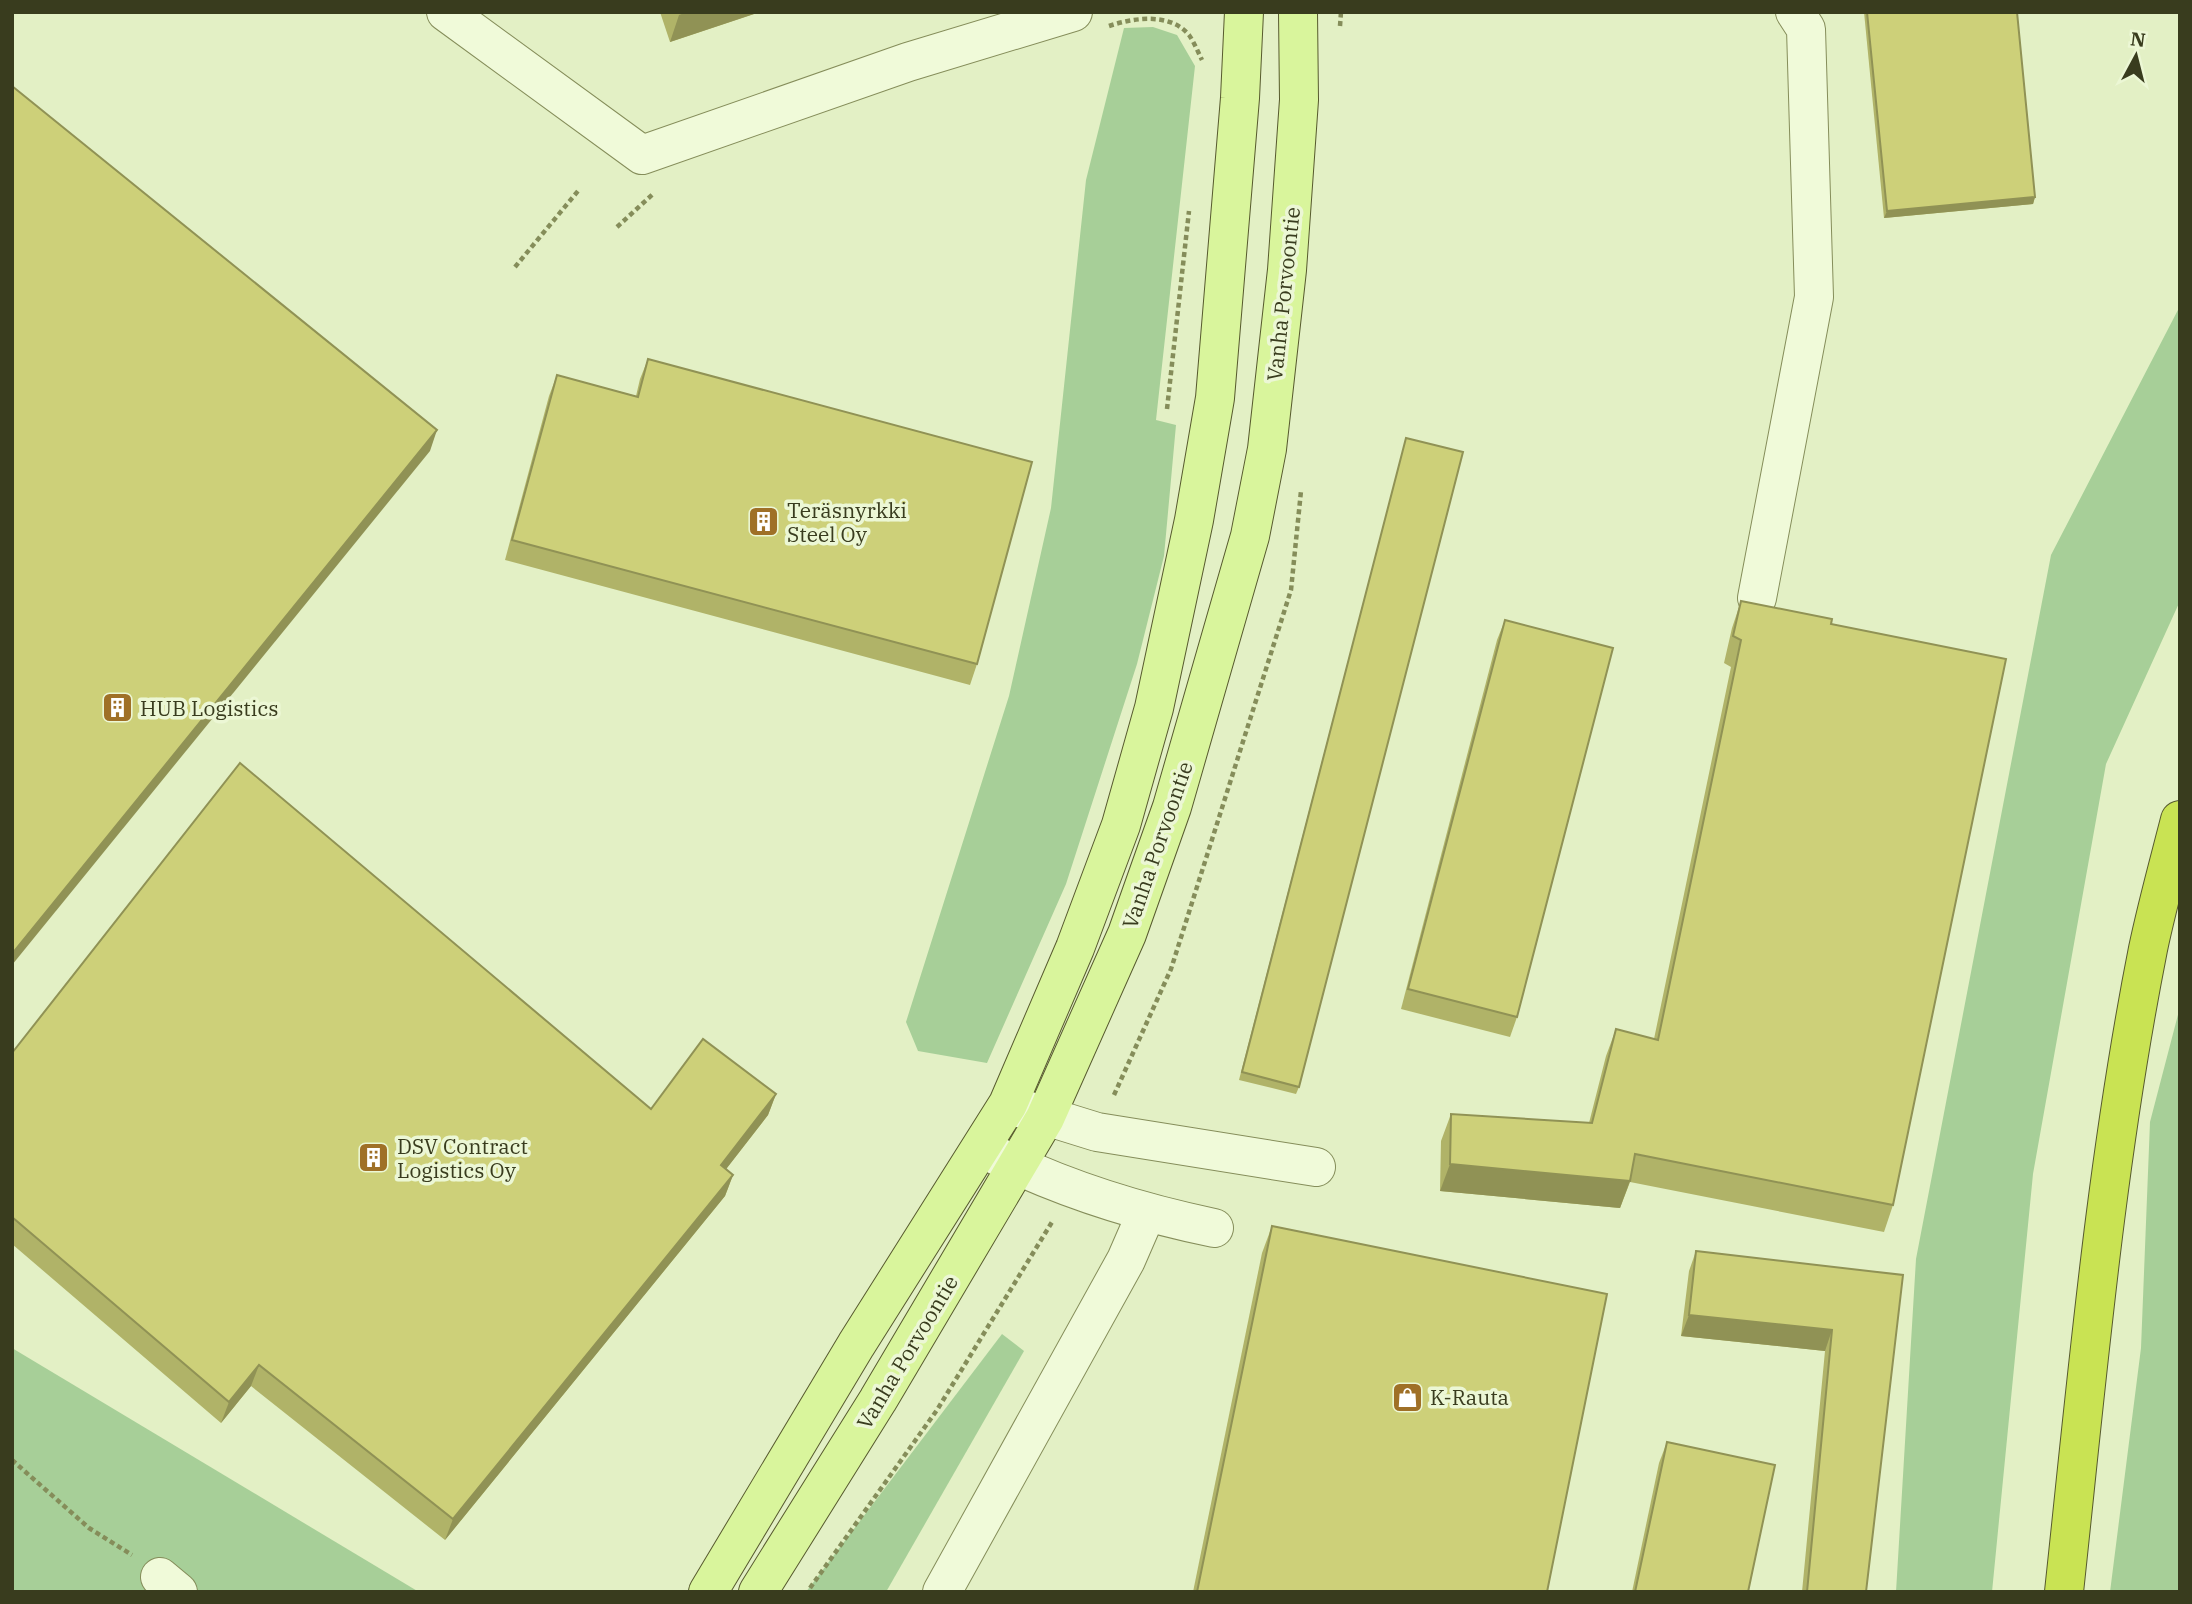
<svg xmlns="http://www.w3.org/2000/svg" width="2192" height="1604" font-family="'IBM Plex Serif',serif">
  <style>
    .green { fill: #a7cf98 }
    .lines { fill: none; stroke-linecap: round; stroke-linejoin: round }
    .minor-casing { stroke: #858d5a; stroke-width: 40 }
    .major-casing { stroke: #575a2e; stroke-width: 40 }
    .highway-casing { stroke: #575a2e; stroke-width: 40 }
    .path { stroke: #858d5a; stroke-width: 4.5; stroke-dasharray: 5 3.5; stroke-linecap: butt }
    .minor { stroke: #f0fad9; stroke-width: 38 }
    .major { stroke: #d9f59c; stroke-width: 38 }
    .highway { stroke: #c9e353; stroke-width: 38 }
    .wall { fill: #b0b368 }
    .shaded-wall { fill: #909255 }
    .building { fill: #cdd079; stroke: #909255; stroke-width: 2 }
    .labels { text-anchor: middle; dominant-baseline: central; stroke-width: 7; stroke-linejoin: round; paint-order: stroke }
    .street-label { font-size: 21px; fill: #393c1e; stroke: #ecf7d5 }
    .poi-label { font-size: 21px; fill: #393c1e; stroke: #ecf7d5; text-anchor: start }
  </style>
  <rect width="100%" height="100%" fill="#e3f0c5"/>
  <g class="green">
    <polygon points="1153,27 1177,35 1195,66 1156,420 1176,425 1164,556 1137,664 1066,884 987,1063 918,1051 906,1022 1009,696 1051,508 1086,180 1124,28"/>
    <polygon points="2180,306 2180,601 2106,764 2033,1174 1992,1592 1896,1592 1916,1259 2051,555"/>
    <polygon points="2180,1007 2180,1592 2110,1592 2141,1348 2150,1122"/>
    <polygon points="1002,1334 1024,1351 886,1592 806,1592"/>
    <polygon points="12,1348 419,1592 12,1592"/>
  </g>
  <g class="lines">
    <defs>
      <g id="minor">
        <polyline points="446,12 642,155 908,62 1073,12"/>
        <polyline points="1757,598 1814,297 1806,29 1795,12"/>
        <polyline points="1013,1106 1097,1132 1316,1167"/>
        <path d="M981,1148C1056,1187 1132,1211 1214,1228"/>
        <polyline points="160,1577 178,1592"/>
        <polyline points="942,1592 1126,1260 1146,1214"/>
      </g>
      <g id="major">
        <polyline points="708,1592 856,1345 1008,1104 1075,948 1121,825 1154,708 1194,520 1215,398 1240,98 1244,12"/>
        <polyline points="758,1592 878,1400 1045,1118 1127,934 1172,807 1250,536 1267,449 1287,270 1299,100 1298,12"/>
      </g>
      <path id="highway" d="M2064,1592C2087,1378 2106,1161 2148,949C2157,906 2169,863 2180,820"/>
    </defs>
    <use href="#minor" class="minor-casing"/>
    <use href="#major" class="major-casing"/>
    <use href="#highway" class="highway-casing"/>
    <g class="path">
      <path d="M1109,26C1133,18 1170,12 1189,35C1194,42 1198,52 1202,60"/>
      <polyline points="1340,26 1341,12"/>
      <polyline points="617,227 653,194"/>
      <polyline points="515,267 578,191"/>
      <polyline points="1167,409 1189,211"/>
      <polyline points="1114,1095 1171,969 1291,590 1301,491"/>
      <polyline points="12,1460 89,1528 132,1555"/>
      <polyline points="810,1588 937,1410 1052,1222"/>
    </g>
    <use href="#minor" class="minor"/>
    <use href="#major" class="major"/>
    <use href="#highway" class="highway"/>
  </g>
  <g class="wall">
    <polygon points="660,12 760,12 670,42"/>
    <polygon points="1864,12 2017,12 2035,197 2033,204 1884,218"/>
    <polygon points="648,359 977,664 970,685 505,560 549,396 557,375 636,396 640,379"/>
    <polygon points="1406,438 1299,1087 1296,1094 1239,1080"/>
    <polygon points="1741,601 1831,624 1893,1205 1884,1232 1630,1182 1620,1208 1440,1191 1441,1141 1451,1114 1589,1123 1606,1056 1616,1029 1654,1039 1731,667 1724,663 1732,628"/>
    <polygon points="1505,620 1517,1017 1510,1037 1401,1009 1497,640"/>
    <polygon points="12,1053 651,1109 776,1094 768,1115 726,1169 733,1175 725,1196 445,1540 251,1386 221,1423 12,1244"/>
    <polygon points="1272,1226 1547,1592 1193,1592 1262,1253"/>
    <polygon points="1696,1251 1903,1275 1866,1592 1802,1592 1825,1351 1681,1336 1689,1271"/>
    <polygon points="1667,1442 1748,1592 1632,1592 1659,1463"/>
  </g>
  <g class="shaded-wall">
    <polygon points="687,12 760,12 670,42 679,15"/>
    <polygon points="2035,197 2033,204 1884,218 1887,211"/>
    <polygon points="437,430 430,451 12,965 12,954"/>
    <polygon points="776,1094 768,1115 713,1186 721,1165"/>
    <polygon points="1450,1164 1630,1181 1620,1208 1440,1191"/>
    <polygon points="733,1175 725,1196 445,1540 453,1519"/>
    <polygon points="1689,1315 1832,1330 1825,1351 1681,1336"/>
    <polygon points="259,1365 251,1386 221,1423 229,1402"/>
  </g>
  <g class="building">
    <polygon points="1867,12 2017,12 2035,197 1887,211"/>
    <polygon points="12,86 437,430 12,954"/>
    <polygon points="648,359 1032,462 977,664 512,540 557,375 638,397"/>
    <polygon points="1406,438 1463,452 1299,1087 1242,1072"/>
    <polygon points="1741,601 1832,619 1831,624 2006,659 1893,1205 1635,1154 1630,1181 1450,1164 1451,1114 1592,1123 1616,1029 1658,1040 1741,640 1733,636"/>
    <polygon points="1505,620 1613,648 1517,1017 1408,989"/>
    <polygon points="240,763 651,1109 703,1039 776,1094 721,1165 733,1175 453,1519 259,1365 229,1402 12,1217 12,1053"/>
    <polygon points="1272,1226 1607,1294 1547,1592 1197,1592"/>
    <polygon points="1696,1251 1903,1275 1866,1592 1807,1592 1832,1330 1689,1315"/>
    <polygon points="1667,1442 1775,1465 1748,1592 1635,1592"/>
  </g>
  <defs>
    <symbol id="building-square" viewBox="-11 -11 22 22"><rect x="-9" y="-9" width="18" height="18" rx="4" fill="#9f7027" stroke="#ecf7d5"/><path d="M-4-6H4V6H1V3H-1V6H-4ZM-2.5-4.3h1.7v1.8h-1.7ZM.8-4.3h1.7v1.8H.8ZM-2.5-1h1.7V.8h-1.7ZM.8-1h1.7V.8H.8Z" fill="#fff"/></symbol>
    <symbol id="shop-square" viewBox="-11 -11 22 22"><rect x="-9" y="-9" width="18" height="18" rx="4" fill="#9f7027" stroke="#ecf7d5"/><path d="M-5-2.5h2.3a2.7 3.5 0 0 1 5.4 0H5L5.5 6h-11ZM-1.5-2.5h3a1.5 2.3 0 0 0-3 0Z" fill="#fff"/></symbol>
  </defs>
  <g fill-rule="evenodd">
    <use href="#building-square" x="746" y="504" width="35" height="35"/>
    <use href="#building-square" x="100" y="690" width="35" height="35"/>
    <use href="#building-square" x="356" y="1140" width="35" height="35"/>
    <use href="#shop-square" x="1390" y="1380" width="35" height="35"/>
  </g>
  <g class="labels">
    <g class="street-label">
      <text transform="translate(1283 294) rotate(-84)">Vanha Porvoontie</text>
      <text transform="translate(1157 845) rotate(-71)">Vanha Porvoontie</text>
      <text transform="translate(907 1352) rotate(-59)">Vanha Porvoontie</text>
    </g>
    <g class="poi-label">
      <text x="787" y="510">Teräsnyrkki<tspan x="787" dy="24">Steel Oy</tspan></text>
      <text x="140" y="708">HUB Logistics</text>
      <text x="397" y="1146">DSV Contract<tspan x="397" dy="24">Logistics Oy</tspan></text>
      <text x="1430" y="1397">K-Rauta</text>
    </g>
  </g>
  <rect width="2192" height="1604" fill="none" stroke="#393c1e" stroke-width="28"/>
  <g transform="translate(2136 56) rotate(7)" stroke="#ecf7d5" stroke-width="5" paint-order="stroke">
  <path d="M0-5L12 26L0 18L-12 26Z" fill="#393c1e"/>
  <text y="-10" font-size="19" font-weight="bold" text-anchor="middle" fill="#393c1e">N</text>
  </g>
</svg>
